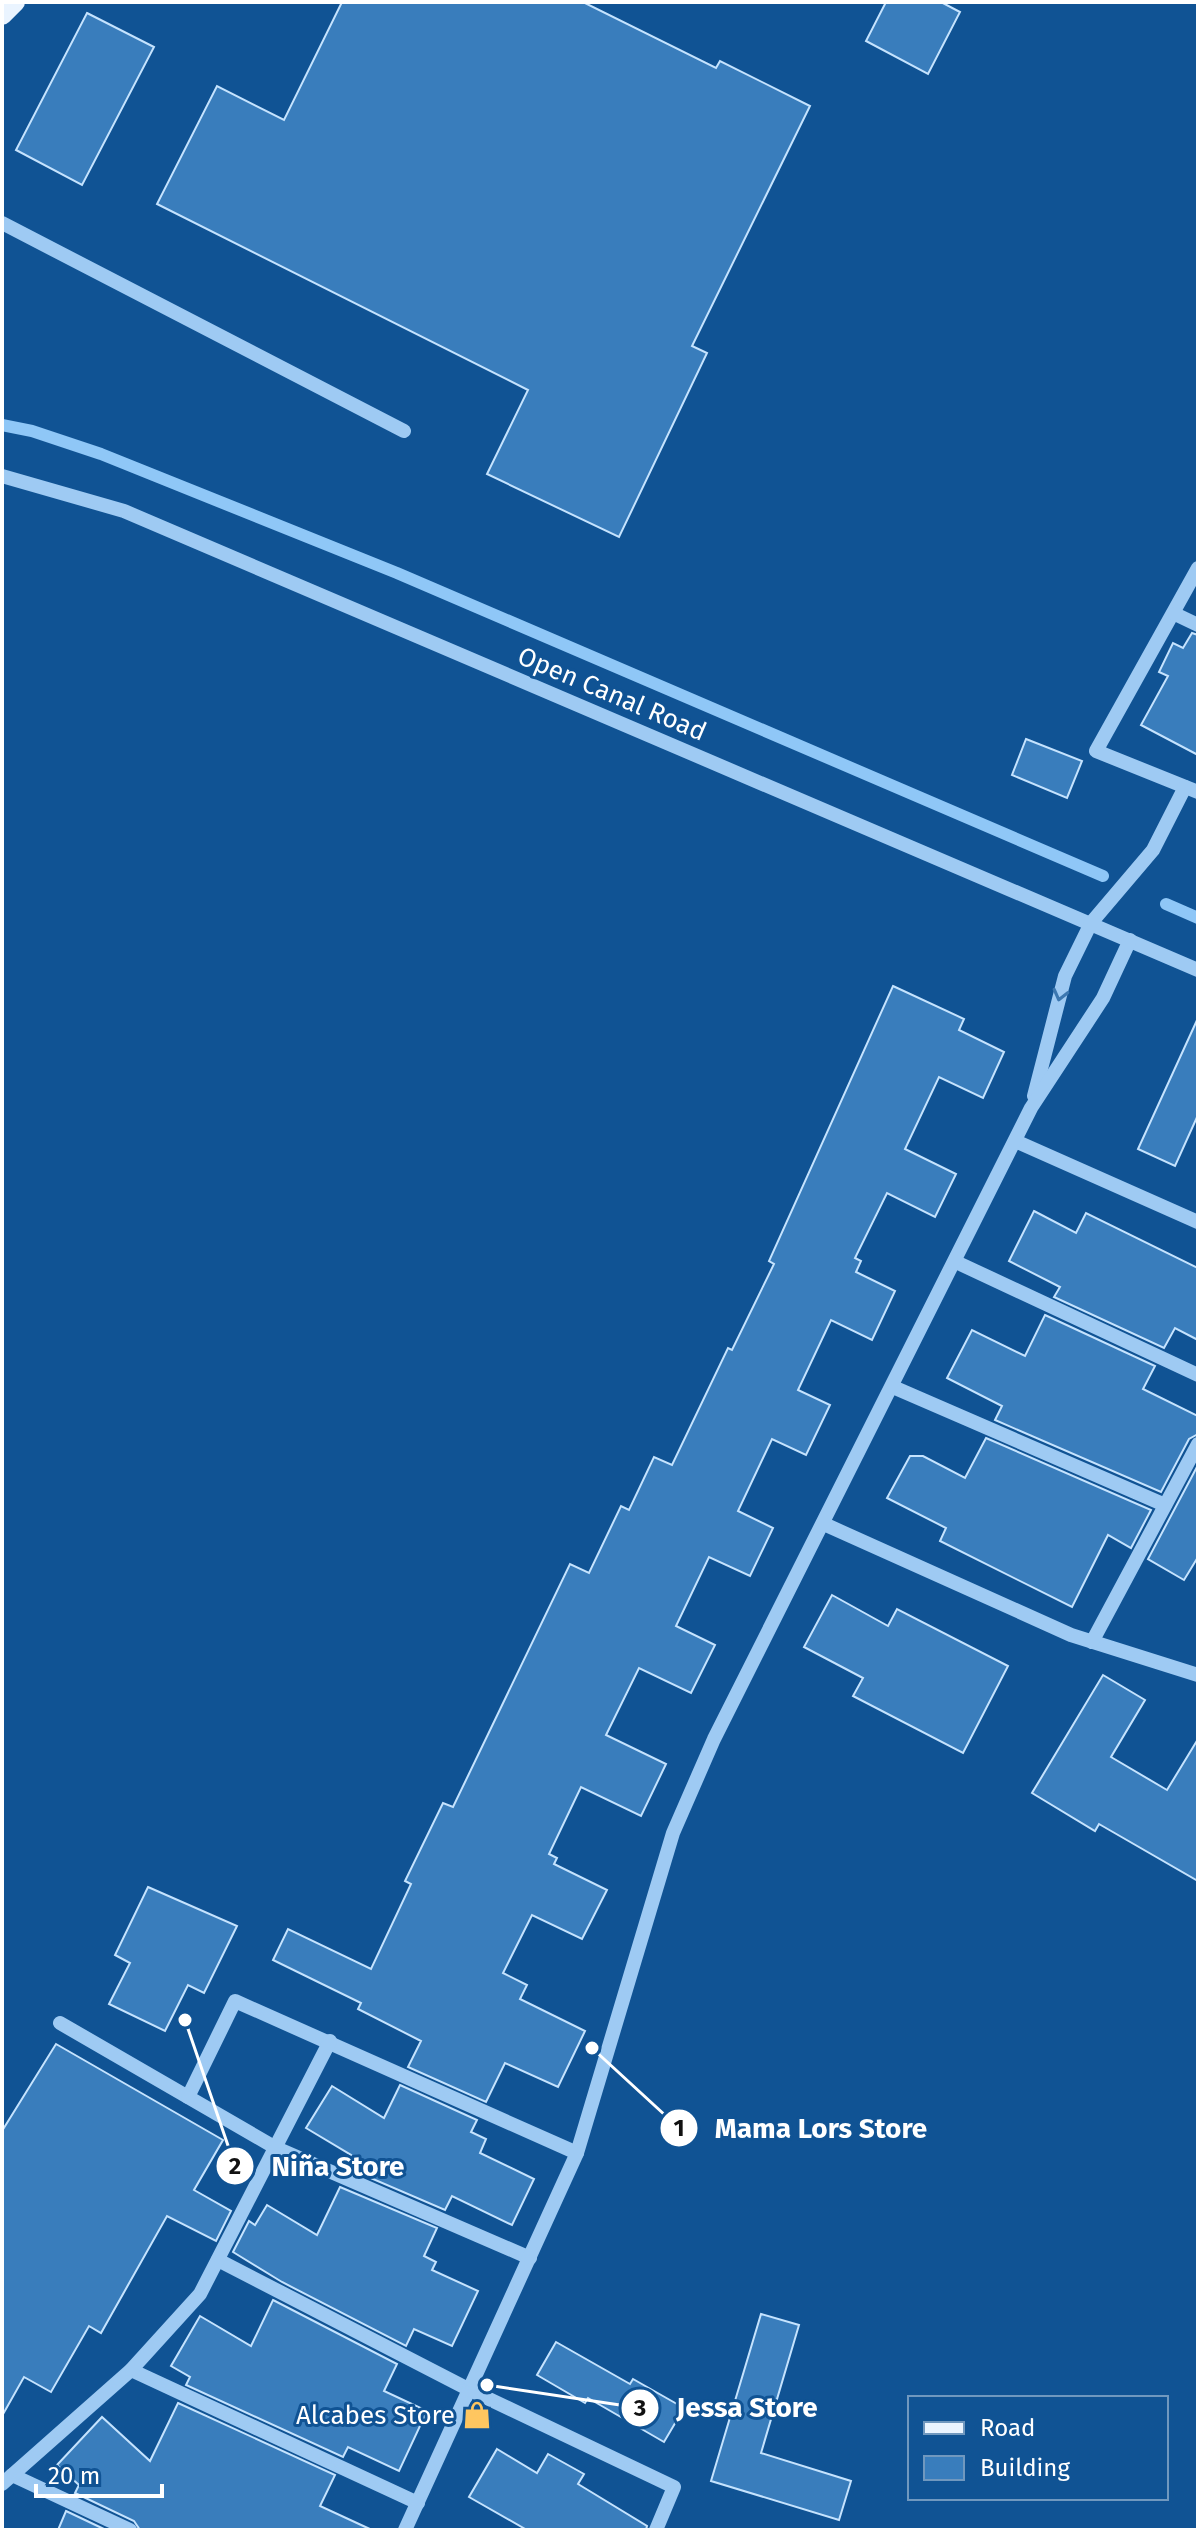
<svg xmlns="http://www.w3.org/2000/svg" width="1200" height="2532" font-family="'Fira Sans',sans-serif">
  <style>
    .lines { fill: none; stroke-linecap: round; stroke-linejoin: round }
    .stream { stroke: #8fc7f7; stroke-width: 12 }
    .building { fill: #397dbc; stroke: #c5e3fe; stroke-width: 2 }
    .minor { stroke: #9ecaf3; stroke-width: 14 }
    .major { stroke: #eaf4ff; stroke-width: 20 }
    .oneway { stroke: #3b77b0 }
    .labels { text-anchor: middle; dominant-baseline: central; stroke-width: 6; stroke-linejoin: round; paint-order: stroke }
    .street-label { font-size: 26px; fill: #fff; stroke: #105394 }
    .poi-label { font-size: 26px; fill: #fff; stroke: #105394; text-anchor: end }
    .leader { fill: none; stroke: #fff; stroke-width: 3 }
    .callout-dot { fill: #fff; stroke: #105394; stroke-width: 3 }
    .mark-label { font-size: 24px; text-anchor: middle; font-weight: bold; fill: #111 }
    .callout-label { font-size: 28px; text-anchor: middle; font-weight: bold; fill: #fff; stroke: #105394; stroke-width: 6; stroke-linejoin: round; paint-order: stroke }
  </style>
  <rect width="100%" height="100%" fill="#105394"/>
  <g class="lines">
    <g class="stream">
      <polyline points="2,425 32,431 101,454 397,573 1103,876"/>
      <polyline points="1166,904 1198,918"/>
    </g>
  </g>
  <g class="building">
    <polygon points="342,2 583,2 716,68 720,61 810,106 692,346 707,353 619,537 487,474 528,390 157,204 217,86 284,120"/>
    <polygon points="886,2 941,2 960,12 928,74 866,41"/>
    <polygon points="87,13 154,47 82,185 16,150"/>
    <polygon points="1192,633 1198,635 1198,755 1141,725 1168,676 1159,672 1173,643 1183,648"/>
    <polygon points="1026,739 1082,761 1067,798 1012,775"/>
    <polygon points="893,986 964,1019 959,1030 1004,1052 983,1098 939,1077 905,1149 956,1174 935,1217 887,1193 855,1258 861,1261 856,1272 895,1291 872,1340 831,1320 798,1390 830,1405 806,1455 772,1439 738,1511 773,1528 750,1576 709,1557 676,1626 715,1645 691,1693 639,1668 606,1735 666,1764 641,1816 581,1787 549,1854 557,1858 554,1864 607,1890 582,1939 532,1915 503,1973 527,1985 520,1999 585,2031 558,2087 505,2063 486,2102 408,2067 421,2041 358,2009 361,2003 273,1960 288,1929 371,1969 411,1884 405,1881 443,1803 453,1807 570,1564 589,1573 621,1506 629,1510 654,1457 672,1465 728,1348 732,1350 774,1264 769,1261"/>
    <polygon points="1198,1018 1198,1115 1175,1166 1138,1149"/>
    <polygon points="1034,1211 1076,1233 1086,1213 1198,1268 1198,1340 1175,1328 1164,1348 1054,1297 1060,1287 1009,1261"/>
    <polygon points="1045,1315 1155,1366 1143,1389 1198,1416 1198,1434 1189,1439 1161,1492 995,1420 1002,1406 947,1378 972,1330 1025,1356"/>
    <polygon points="986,1438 1151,1510 1131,1548 1108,1535 1072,1607 940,1541 946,1528 887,1498 910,1456 923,1456 965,1478"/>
    <polygon points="1198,1465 1198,1557 1184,1580 1148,1559"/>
    <polygon points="832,1595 888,1626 897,1609 1008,1666 963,1753 853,1696 863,1678 804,1647"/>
    <polygon points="1103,1675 1145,1700 1111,1757 1167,1790 1198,1739 1198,1881 1099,1824 1095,1831 1032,1793"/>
    <polygon points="148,1887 237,1926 204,1993 188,1985 165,2031 109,2004 130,1963 115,1955"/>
    <polygon points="56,2044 223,2140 194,2190 231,2211 216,2241 167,2216 101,2333 89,2326 51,2392 24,2377 2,2416 2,2131"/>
    <polygon points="400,2085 477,2120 471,2132 486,2139 480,2153 534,2179 512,2225 452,2196 445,2210 345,2167 351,2155 306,2128 332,2086 384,2118"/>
    <polygon points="340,2187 437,2228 424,2256 436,2262 432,2270 478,2291 452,2346 414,2329 406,2346 282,2282 233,2252 249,2221 255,2225 267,2205 317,2235"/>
    <polygon points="273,2300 397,2364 384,2391 427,2411 399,2471 348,2447 343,2457 186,2385 190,2377 171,2366 200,2316 251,2346"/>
    <polygon points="761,2314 799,2325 761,2453 851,2481 839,2520 711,2481"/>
    <polygon points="556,2342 630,2384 633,2379 684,2408 664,2442 588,2398 585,2403 537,2375"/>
    <polygon points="178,2403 335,2475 320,2506 372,2530 140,2530 134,2521 75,2493 79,2485 57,2465 102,2417 150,2461"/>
    <polygon points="497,2449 537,2473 548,2454 584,2474 578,2484 647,2526 646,2530 527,2530 469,2497"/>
    <polygon points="66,2511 106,2530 58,2530"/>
  </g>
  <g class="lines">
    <g class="minor">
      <polyline points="2,223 404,431"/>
      <polyline points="2,476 124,511 1198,970"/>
      <polyline points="1198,568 1096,751 1198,792"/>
      <polyline points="1175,614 1198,625"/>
      <polyline points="1034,1096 1065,976 1091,923 1153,850 1185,787"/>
      <polyline points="1015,1141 1198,1222"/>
      <polyline points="956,1262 1198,1375"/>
      <polyline points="893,1387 1165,1505"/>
      <polyline points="824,1524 1071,1635 1198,1675"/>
      <polyline points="1092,1642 1198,1444"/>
      <polyline points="60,2023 276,2148 530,2258"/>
      <polyline points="188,2097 235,2001 577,2153"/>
      <polyline points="218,2260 470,2390 674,2487 656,2530"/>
      <polyline points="131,2370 418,2503"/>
      <polyline points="12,2475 130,2530"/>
      <polyline points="2,2484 131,2370 200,2294 330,2041"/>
      <polyline points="405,2530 577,2153 673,1833 714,1739 1031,1108 1103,998 1130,940"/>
    </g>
    <polyline class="major" points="2,15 15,2"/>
  </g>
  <defs><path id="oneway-chevron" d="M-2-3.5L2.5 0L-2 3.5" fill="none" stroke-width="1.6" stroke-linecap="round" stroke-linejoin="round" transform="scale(2)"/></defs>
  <use class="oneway" href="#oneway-chevron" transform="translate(1060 995) rotate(104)"/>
  <defs>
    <symbol id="shop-bare" viewBox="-9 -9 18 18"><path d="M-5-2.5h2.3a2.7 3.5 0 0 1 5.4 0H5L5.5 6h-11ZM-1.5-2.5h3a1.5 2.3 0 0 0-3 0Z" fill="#ffc660" stroke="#105394" stroke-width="2.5" paint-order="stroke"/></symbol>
  </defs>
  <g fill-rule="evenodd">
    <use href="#shop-bare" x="457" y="2395" width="40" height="40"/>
  </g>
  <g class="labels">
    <g class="street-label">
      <text transform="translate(612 694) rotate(23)">Open Canal Road</text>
    </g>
    <g class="poi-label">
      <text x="455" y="2415">Alcabes Store</text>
    </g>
  </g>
  <path class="leader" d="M592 2048L679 2128M185 2020L235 2166M487 2385L640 2408"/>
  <g class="callout-dot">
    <circle cx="592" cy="2048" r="8"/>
    <circle cx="185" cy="2020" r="8"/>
    <circle cx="487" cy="2385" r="8"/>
    <circle cx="679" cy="2128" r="20"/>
    <circle cx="235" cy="2166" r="20"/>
    <circle cx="640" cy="2408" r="20"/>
  </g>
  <g class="mark-label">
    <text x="679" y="2136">1</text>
    <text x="235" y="2174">2</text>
    <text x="640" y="2416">3</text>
  </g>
  <g class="callout-label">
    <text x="821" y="2138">Mama Lors Store</text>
    <text x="338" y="2176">Niña Store</text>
    <text x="747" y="2417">Jessa Store</text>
  </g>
  <rect width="1200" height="2532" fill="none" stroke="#ffffff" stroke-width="8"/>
  <rect x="908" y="2396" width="260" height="104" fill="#105394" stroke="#7098bf" stroke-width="2"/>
  <rect x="924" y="2422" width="40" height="12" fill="#eaf4ff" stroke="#7098bf" stroke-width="2"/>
  <text x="980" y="2436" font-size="24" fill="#ffffff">Road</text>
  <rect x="924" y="2456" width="40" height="24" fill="#397dbc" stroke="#7098bf" stroke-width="2"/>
  <text x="980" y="2476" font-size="24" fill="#ffffff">Building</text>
  <path d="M36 2484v12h126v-12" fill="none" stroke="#ffffff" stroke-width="4"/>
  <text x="48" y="2484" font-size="24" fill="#ffffff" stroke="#105394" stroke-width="6" paint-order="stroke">20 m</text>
</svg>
